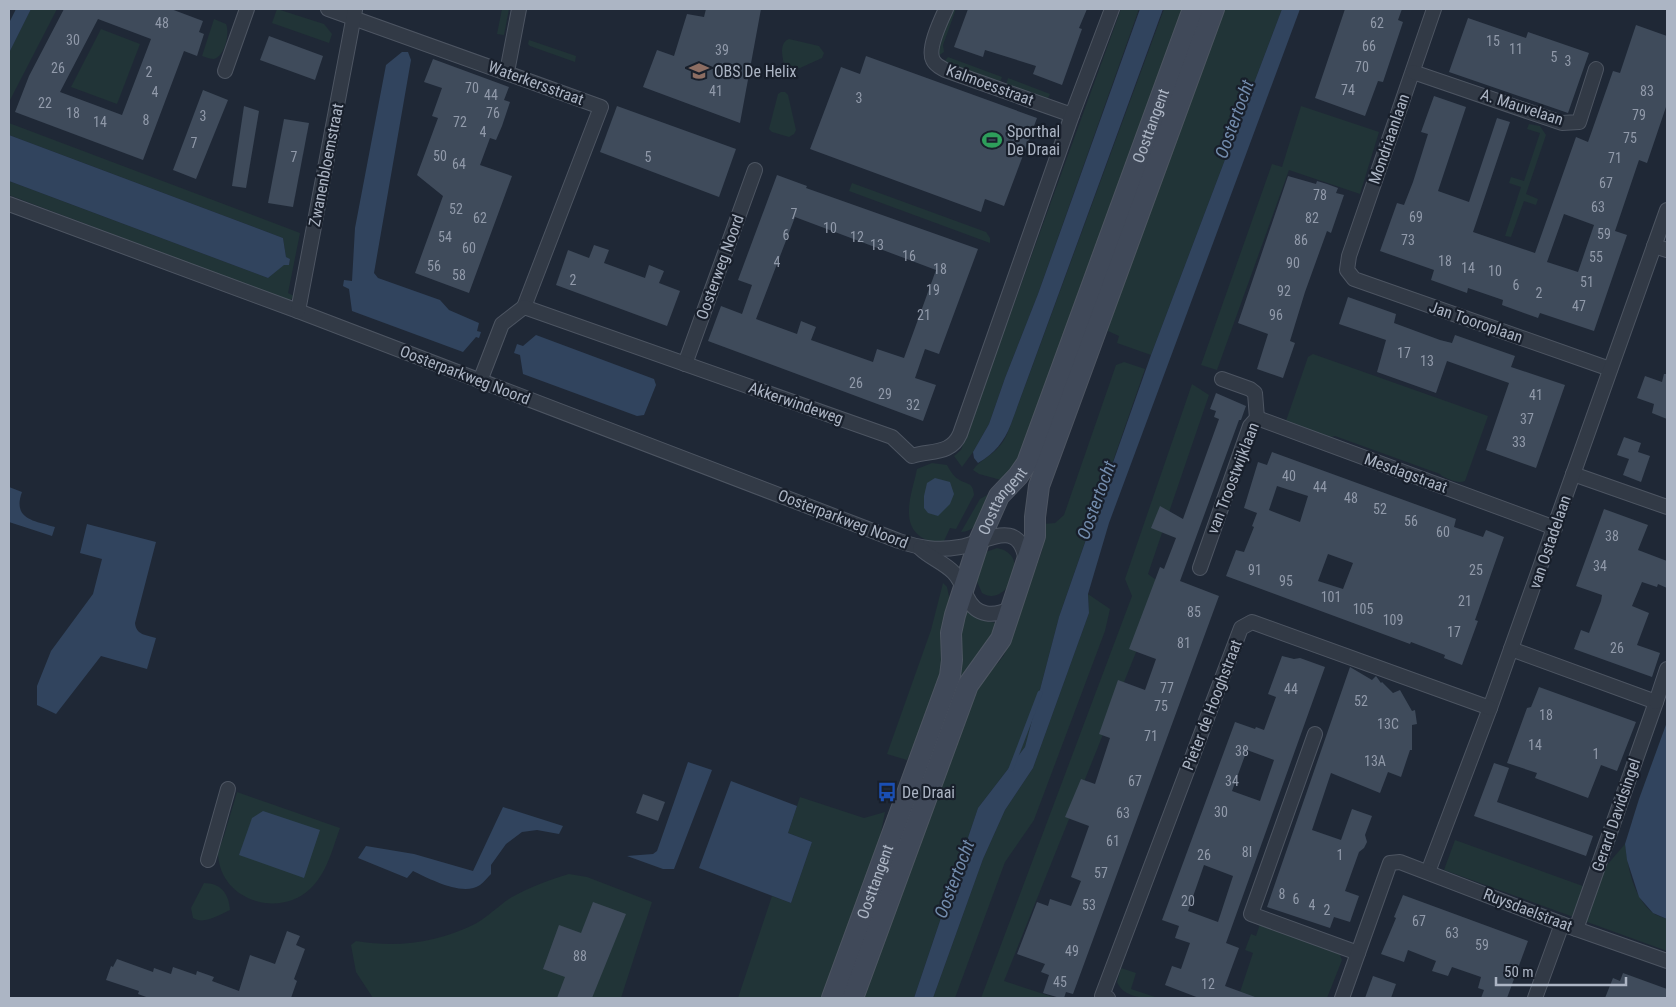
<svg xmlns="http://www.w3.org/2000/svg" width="1676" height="1007" font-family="'Roboto Condensed',sans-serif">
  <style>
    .green { fill: #213437 }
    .water { fill: #31445e }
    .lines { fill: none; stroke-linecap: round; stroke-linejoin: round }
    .stream { stroke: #31445e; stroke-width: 5 }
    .building { fill: #3f4b5b; fill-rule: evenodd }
    .street-casing { stroke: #4d5562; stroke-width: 16 }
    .secondary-casing { stroke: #4d5562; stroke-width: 22 }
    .street { stroke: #323a46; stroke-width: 14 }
    .secondary { stroke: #404959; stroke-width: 20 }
    .labels { text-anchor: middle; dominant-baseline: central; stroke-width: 4.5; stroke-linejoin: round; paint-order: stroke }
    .number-label { font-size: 14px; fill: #919aaa }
    .poi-label { font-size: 16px; fill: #acb5c4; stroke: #181f2b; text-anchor: start }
    .street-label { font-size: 16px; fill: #acb5c4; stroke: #181f2b }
    .water-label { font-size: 18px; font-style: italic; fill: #738cad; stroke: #181f2b }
  </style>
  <rect width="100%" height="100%" fill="#1f2836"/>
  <g class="green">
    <polygon points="31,9 57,9 9,102 9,53"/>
    <polygon points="277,9 324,24 332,34 329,43 272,23"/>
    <polygon points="502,9 509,9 504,35 497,34"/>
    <polygon points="949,9 956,9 943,45 944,52 938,56 936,50"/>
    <polygon points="1121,9 1139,9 1038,294 1005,378 989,424 973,452 962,467 954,456 961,450"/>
    <path d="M1164,9H1185L1020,459L1001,480L979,474L973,470C979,461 989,457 997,449C1004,442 1008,433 1011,424Z"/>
    <polygon points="1222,9 1282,9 1151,355 1117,343 1119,336 1108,331 1116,298"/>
    <path d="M214,19L226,24C230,33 225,56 214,59C210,59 206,57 202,56Z"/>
    <polygon points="101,29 140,44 117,104 71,87"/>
    <path d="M789,39L819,46L824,53L822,58L789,73L785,71C784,60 777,44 789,39Z"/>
    <polygon points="529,40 576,56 575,62 530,46 528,44"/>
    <polygon points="948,57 1002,77 1000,82 944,62"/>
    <polygon points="1008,78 1050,94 1047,100 1006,85"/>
    <polygon points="781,92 785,92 788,95 796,130 794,134 789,137 772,132 769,129 778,94"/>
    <polygon points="1301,106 1379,132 1360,194 1289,170 1217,370 1201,365 1272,164 1282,167"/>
    <polygon points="9,123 300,233 288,293 294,296 290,301 9,195 9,181 268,278 284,264 289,265 290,259 286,257 283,238 9,135"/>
    <polygon points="1529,124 1540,126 1546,135 1526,194 1538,199 1536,205 1524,201 1511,237 1505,236 1521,187 1509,183 1511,177 1524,181 1540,133 1527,129"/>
    <polygon points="852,183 986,232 990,238 990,243 849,191"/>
    <path d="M1313,354L1488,416L1465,481C1457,484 1449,479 1442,476L1440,474L1335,436L1331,437L1286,421L1308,357Z"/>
    <polygon points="1124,362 1145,369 1059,617 1025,747 978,808 914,998 859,998 972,696 988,672 998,663 1004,655 1042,551 1044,540 1043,524 1055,523 1064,515 1116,365"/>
    <polygon points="1192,384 1209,395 1148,574 1163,585 1004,981 1056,998 981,998 1132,596 1125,579"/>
    <path d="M932,463L947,465C950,470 953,476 958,479C966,485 973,481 974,495L956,529L950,528L944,541C935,543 929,542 921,537C899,522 913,490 917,469Z"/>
    <path d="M994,491C987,505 980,532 961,532L980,499Z"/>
    <path d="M997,548C1034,555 1006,609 982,593L975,577L986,552Z"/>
    <polygon points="943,583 947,587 950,601 941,687 907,760 887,754 931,630"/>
    <polygon points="1088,594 1110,609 1105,631 1034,820 1005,862 955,998 933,998 983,859 1005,810 1033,768 1089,613"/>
    <path d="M966,610C976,620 984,621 997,623L998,626L954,704L957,633Z"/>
    <path d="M237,792L340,828C332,850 327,873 310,889C278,919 220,900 218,854C218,849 222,842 224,836C228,821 233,807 237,792Z"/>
    <polygon points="800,797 864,818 885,812 877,853 823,998 738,998 772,896 791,903 812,842 788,833"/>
    <path d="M1455,840L1591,889L1595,879L1625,844C1628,868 1633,897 1653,913C1657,916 1663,917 1667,919V951L1444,870Z"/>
    <path d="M569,874L587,877L652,902L621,998H373L356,972L351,945L356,941C397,948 437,943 475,924C488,917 499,905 512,897C530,887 549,880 569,874Z"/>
    <path d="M204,883C221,883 229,894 230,910C219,915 204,925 193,918L191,908Z"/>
    <polygon points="1260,924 1339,952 1342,960 1327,998 1238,998 1253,953 1245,950 1251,934 1256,936"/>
    <path d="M1121,968L1136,973L1131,989L1158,998C1143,998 1124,998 1117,982Z"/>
  </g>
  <g class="water">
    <polygon points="16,9 31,9 9,53 9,23"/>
    <path d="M1140,9H1163L1011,424C1004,442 995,453 978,463L974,458L973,452L989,424L1005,378L1038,294Z"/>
    <polygon points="1282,9 1300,9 1109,523 1088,594 1089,613 1033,768 1005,810 983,859 933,998 914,998 978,808 1025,747 1059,617 1104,488 1151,355"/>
    <polygon points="402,52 408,52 411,60 374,273 378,278 440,300 449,310 479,323 477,331 481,332 479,338 476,337 463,352 352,311 349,289 343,286 344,280 352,281 355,228 386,65"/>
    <polygon points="9,135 283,238 286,257 290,259 289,265 284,265 268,278 9,181"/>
    <polygon points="536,335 654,379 656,385 644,415 637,416 523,374 520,355 514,353 517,344 523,346"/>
    <polygon points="935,478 950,482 954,494 950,504 938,516 928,513 924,508 924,496 927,483"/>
    <path d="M9,487L22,492C12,519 34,521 55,527L52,536L9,522Z"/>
    <path d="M87,524L156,542L135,623C136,635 146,635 156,638L147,669L101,656L56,714L37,705V686L51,651L93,594L102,559L80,553Z"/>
    <polygon points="1667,722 1667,919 1653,913 1639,897 1627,860 1625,844 1639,799"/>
    <polygon points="688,762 712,770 674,869 663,869 627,856 653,854 657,851"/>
    <polygon points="731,781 797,806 788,833 812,842 791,903 699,868"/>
    <path d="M503,807L563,826L559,834L537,830L522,832L506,844L491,865V874C488,877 484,882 480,885C463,897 430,879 413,871L407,878L358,858L366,846L414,854L473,871Z"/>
    <polygon points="263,811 320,830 304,878 239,855 252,818"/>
  </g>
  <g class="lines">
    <polyline class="stream" points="1011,769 1040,693"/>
  </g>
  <g class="building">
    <path d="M64,9H171L203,21L199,32L204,34L197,56L184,51L143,160L15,112L29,76ZM98,19L151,39L122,115L60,92Z"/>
    <polygon points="706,9 761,9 740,123 643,87 657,50 674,56 687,14 704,17"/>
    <polygon points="968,9 1087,9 1079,28 1082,29 1062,85 1033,74 1036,66 985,50 983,57 954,47"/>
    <polygon points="1345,9 1402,9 1398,20 1403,22 1383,82 1378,81 1365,116 1315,98"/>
    <polygon points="1468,18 1526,38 1528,32 1589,53 1568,113 1449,72"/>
    <path d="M1636,25L1667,36V104L1647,163L1639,160L1615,231L1627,235L1594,331L1540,313L1538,318L1502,305L1503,300L1468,288L1467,293L1431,280L1434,270L1380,251L1397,203L1404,205L1413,182L1428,134L1421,132L1434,96L1466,107L1438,191L1469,202L1497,118L1510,122L1473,232L1535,253L1576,137L1588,142L1613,71L1620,73ZM1564,214L1594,225L1578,272L1547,262Z"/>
    <polygon points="269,36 323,56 315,80 260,60"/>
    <polygon points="866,56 1037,118 1004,206 985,199 981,212 810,149 841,67 860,74"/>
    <polygon points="433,59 509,87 504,100 510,102 502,126 496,140 490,138 480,165 512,176 469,293 415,273 443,196 417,175 438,118 432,116 442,88 424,82"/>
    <polygon points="203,90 228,100 196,179 173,170"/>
    <polygon points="244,106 259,111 246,188 232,186"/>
    <polygon points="617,106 736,149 719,197 600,152"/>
    <polygon points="284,119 309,123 293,207 268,203"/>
    <path d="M777,175L807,186L806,188L978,249L939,354L925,349L915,378L936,385L923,421L708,341L721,306L742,314L752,285L738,280ZM795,217L936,270L904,358L877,349L873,362L811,340L816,327L801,321L797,334L756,319Z"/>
    <polygon points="1288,176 1316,184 1317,181 1327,184 1338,188 1336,193 1344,195 1331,233 1327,231 1305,292 1290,341 1295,343 1283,378 1257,369 1268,334 1238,323"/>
    <polygon points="594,245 609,250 604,263 645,278 649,265 664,271 659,283 680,291 667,326 556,285 568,250 589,258"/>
    <polygon points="1348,297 1396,314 1394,323 1440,340 1452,343 1455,335 1515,356 1511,367 1565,385 1536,468 1486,450 1509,383 1447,361 1436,393 1377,372 1386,340 1339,324"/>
    <polygon points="1664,374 1667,374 1667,419 1652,413 1654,404 1637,398 1645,376 1662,382"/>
    <polygon points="1216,393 1246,406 1241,420 1239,420 1180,581 1219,596 1073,994 1066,992 1064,998 1060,998 1043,993 1049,975 1041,972 1045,964 1017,954 1037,902 1048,906 1050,899 1071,906 1081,881 1071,877 1089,826 1065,817 1081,779 1095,784 1110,738 1099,734 1118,680 1145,690 1156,659 1129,649 1160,567 1164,569 1176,538 1151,528 1160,506 1183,519 1219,419 1214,417 1216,411 1210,409"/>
    <polygon points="1624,437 1641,443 1638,452 1650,456 1641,482 1623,475 1629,459 1617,455"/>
    <path d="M1272,452L1456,519L1454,527L1483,537L1486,530L1504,537L1475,620L1478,621L1462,665L1444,658L1445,655L1411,642L1410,644L1226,576L1236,550L1244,552L1254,527L1252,526L1257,513L1244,508L1258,462L1267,465ZM1277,486L1308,496L1300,522L1269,510ZM1328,554L1353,563L1343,589L1318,581Z"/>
    <polygon points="1604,509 1648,525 1638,550 1667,561 1667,588 1658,584 1657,587 1642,582 1632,606 1649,613 1637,645 1660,653 1652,677 1574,649 1581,630 1589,633 1601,601 1602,595 1576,586"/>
    <path d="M1282,656L1294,659L1300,658L1325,667L1226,943L1239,948L1225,986L1255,997L1254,998H1199L1165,985L1172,966L1181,969L1190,943L1175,938L1179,926L1162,920L1235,722L1255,729L1256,727L1264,730L1276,697L1268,694ZM1247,750L1274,760L1260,801L1232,791ZM1204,865L1233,876L1218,922L1188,911Z"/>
    <polygon points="1350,667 1372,680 1376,676 1381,683 1382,682 1393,693 1400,690 1412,711 1415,710 1417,724 1412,725 1412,750 1410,750 1401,777 1388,772 1380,793 1331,773 1312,830 1341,840 1352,809 1372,816 1365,835 1367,842 1364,848 1359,852 1345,891 1359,896 1350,922 1334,917 1330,928 1267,907"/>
    <polygon points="1539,687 1636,722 1617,771 1601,765 1588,798 1535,778 1537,773 1507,763 1527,708 1531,707"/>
    <polygon points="1494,763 1509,768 1497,802 1593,836 1586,856 1474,816"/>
    <polygon points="643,794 665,802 658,821 636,813"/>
    <polygon points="1403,895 1528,941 1507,998 1481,998 1484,990 1478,988 1481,977 1452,967 1448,976 1432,971 1436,961 1408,950 1404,962 1381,954 1396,918 1394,917"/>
    <polygon points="593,902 626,914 592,998 557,998 565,977 543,969 559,925 581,933"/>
    <polygon points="287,931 300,936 296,945 305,949 294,979 297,981 291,998 149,998 138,994 139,991 106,980 111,966 113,967 117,959 153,972 154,968 171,974 173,967 196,975 197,971 214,977 212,981 239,991 250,955 275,964"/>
    <polygon points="1623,973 1667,989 1667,998 1605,998 1613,978 1620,981"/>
    <polygon points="1373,976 1396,984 1391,998 1365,998"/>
  </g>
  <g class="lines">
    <defs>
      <g id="street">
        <polyline points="328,9 601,107 524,307"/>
        <path d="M946,9C941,20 927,49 933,60C935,65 940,67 945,70L1072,115"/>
        <polyline points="1434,9 1349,256 1347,270 1354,279 1610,369"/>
        <polyline points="225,71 247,9"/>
        <polyline points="507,72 519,9"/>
        <polyline points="1413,72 1562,123 1579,122 1596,69"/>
        <path d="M9,204L298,311L899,541C920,548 937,551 960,547C987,542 1020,516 1026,562"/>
        <polyline points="1654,246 1667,250"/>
        <polyline points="298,311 355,10"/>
        <polyline points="685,364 755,170"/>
        <path d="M480,381L502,324L524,307L892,437L912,456C930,450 951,455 960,434L1072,115L1112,9"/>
        <polyline points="1257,418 1555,528"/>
        <polyline points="1573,474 1667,507"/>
        <path d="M920,548C930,558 945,563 954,573C961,580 963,589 967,597C976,617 994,617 1012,608"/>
        <polyline points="1200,568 1250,426 1257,418 1255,393 1250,389 1222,379"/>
        <polyline points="1511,649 1656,702 1576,929"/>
        <polyline points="1656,702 1667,669"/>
        <polyline points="1315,734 1251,914 1358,953"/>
        <polyline points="208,860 228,789"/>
        <polyline points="1428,872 1490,708 1667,210"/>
        <polyline points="1108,998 1102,996 1241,628 1252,622 1490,708"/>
        <polyline points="1342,998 1390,863 1400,862 1562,924 1667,961"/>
        <polyline points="1535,998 1562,924"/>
      </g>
      <g id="secondary">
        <path id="s1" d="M832,998L950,676L952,660L951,633L955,615L979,541L999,496L1018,476L1027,463L1193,9"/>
        <polyline points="853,998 968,685 1001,639 1035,536 1035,517 1039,486 1214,9"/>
      </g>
    </defs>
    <use href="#street" class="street-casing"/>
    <use href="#secondary" class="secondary-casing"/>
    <use href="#street" class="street"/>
    <use href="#secondary" class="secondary"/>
  </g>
  <defs>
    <symbol id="school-bare" viewBox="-9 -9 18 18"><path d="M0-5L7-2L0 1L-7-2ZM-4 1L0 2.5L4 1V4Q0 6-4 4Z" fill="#8d6e63" stroke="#181f2b" stroke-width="2.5" paint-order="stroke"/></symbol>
    <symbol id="stadium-bare" viewBox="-9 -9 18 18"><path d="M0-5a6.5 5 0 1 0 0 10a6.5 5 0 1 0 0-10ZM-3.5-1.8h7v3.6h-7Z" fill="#2e9e5b" stroke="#181f2b" stroke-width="2.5" paint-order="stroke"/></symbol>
    <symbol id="bus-bare" viewBox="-9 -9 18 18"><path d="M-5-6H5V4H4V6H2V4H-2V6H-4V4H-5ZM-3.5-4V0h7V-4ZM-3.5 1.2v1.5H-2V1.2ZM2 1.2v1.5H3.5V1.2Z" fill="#1a4fb4" stroke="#181f2b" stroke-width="2.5" paint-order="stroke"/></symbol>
  </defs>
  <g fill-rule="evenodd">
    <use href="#school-bare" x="685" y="57" width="28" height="28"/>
    <use href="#stadium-bare" x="978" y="126" width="28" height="28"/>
    <use href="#bus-bare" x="873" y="778" width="28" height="28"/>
  </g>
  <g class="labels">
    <g class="number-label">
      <text x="162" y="23">48</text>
      <text x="1377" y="23">62</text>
      <text x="73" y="40">30</text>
      <text x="1493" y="41">15</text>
      <text x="1369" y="46">66</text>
      <text x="1516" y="49">11</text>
      <text x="722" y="50">39</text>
      <text x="1554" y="57">5</text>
      <text x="1568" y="61">3</text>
      <text x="1362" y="67">70</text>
      <text x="58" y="68">26</text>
      <text x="149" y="72">2</text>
      <text x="472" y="88">70</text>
      <text x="1348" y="90">74</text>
      <text x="716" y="91">41</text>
      <text x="1647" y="91">83</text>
      <text x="155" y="92">4</text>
      <text x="491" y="95">44</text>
      <text x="859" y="98">3</text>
      <text x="45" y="103">22</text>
      <text x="73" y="113">18</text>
      <text x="493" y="113">76</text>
      <text x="1639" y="115">79</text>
      <text x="203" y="116">3</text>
      <text x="146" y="120">8</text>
      <text x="100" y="122">14</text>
      <text x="460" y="122">72</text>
      <text x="483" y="132">4</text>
      <text x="1630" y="138">75</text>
      <text x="194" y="143">7</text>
      <text x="440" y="156">50</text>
      <text x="294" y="157">7</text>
      <text x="648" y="157">5</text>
      <text x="1615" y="158">71</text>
      <text x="459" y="164">64</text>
      <text x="1606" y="183">67</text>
      <text x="1320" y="195">78</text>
      <text x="1598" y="207">63</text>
      <text x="456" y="209">52</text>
      <text x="794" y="214">7</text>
      <text x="1416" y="217">69</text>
      <text x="480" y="218">62</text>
      <text x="1312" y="218">82</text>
      <text x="830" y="228">10</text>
      <text x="1604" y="234">59</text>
      <text x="786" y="235">6</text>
      <text x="445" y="237">54</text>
      <text x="857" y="237">12</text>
      <text x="1301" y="240">86</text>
      <text x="1408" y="240">73</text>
      <text x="877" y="245">13</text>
      <text x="469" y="248">60</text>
      <text x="909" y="256">16</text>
      <text x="1596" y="257">55</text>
      <text x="1445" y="261">18</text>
      <text x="777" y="262">4</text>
      <text x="1293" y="263">90</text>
      <text x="434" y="266">56</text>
      <text x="1468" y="268">14</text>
      <text x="940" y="269">18</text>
      <text x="1495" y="271">10</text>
      <text x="459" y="275">58</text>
      <text x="573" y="280">2</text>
      <text x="1587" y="282">51</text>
      <text x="1516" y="285">6</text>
      <text x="933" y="290">19</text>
      <text x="1284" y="291">92</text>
      <text x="1539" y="293">2</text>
      <text x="1579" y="306">47</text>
      <text x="924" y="315">21</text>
      <text x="1276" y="315">96</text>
      <text x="1404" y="353">17</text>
      <text x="1427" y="361">13</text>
      <text x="856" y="383">26</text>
      <text x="885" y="394">29</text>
      <text x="1536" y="395">41</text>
      <text x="913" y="405">32</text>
      <text x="1527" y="419">37</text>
      <text x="1519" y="442">33</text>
      <text x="1289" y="476">40</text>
      <text x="1320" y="487">44</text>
      <text x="1351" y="498">48</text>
      <text x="1380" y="509">52</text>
      <text x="1411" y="521">56</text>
      <text x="1443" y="532">60</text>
      <text x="1612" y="536">38</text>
      <text x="1600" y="566">34</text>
      <text x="1255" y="570">91</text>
      <text x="1476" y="570">25</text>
      <text x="1286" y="581">95</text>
      <text x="1331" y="597">101</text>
      <text x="1465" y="601">21</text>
      <text x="1363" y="609">105</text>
      <text x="1194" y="612">85</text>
      <text x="1393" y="620">109</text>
      <text x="1454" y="632">17</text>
      <text x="1184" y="643">81</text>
      <text x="1617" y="648">26</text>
      <text x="1167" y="688">77</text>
      <text x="1291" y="689">44</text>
      <text x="1361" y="701">52</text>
      <text x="1161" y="706">75</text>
      <text x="1546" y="715">18</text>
      <text x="1388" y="724">13C</text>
      <text x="1151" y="736">71</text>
      <text x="1535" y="745">14</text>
      <text x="1242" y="751">38</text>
      <text x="1596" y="754">1</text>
      <text x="1375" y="761">13A</text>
      <text x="1135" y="781">67</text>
      <text x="1232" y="781">34</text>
      <text x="1221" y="812">30</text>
      <text x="1123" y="813">63</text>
      <text x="1113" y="841">61</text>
      <text x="1247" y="852">8I</text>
      <text x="1204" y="855">26</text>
      <text x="1340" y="855">1</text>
      <text x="1101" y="873">57</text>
      <text x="1282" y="894">8</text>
      <text x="1296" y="899">6</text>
      <text x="1188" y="901">20</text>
      <text x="1089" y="905">53</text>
      <text x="1312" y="905">4</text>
      <text x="1327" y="910">2</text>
      <text x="1419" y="921">67</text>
      <text x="1452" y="933">63</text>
      <text x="1482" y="945">59</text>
      <text x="1072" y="951">49</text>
      <text x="580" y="956">88</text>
      <text x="1060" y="982">45</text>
      <text x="1208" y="984">12</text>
    </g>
    <g class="poi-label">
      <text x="714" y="71">OBS De Helix</text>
      <text x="1007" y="131">Sporthal<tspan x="1007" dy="18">De Draai</tspan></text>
      <text x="902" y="792">De Draai</text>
    </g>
    <g class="street-label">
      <text transform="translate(536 83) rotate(20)">Waterkersstraat</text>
      <text transform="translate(990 85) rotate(20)">Kalmoesstraat</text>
      <text transform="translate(1522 107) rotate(18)">A. Mauvelaan</text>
      <text stroke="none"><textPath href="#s1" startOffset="934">Oosttangent</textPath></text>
      <text transform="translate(1389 139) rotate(-71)">Mondriaanlaan</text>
      <text transform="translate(326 165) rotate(-79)">Zwanenbloemstraat</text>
      <text transform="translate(720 267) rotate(-70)">Oosterweg Noord</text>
      <text transform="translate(1476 322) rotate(19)">Jan Tooroplaan</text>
      <text transform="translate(465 375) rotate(21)">Oosterparkweg Noord</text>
      <text transform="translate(796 403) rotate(19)">Akkerwindeweg</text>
      <text transform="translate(1406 473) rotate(20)">Mesdagstraat</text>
      <text transform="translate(1233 478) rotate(-69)">van Troostwijklaan</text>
      <text stroke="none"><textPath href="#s1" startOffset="529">Oosttangent</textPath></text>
      <text transform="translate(843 519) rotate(21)">Oosterparkweg Noord</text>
      <text transform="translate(1550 542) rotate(-71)">van Ostadelaan</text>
      <text transform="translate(1212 705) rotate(-69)">Pieter de Hooghstraat</text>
      <text transform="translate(1616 815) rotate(-71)">Gerard Davidsingel</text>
      <text stroke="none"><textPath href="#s1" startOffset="124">Oosttangent</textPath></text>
      <text transform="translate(1528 910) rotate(21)">Ruysdaelstraat</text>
    </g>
    <g class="water-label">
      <text transform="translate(1234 119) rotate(-70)">Oostertocht</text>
      <text transform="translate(1096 500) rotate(-70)">Oostertocht</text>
      <text transform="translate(954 879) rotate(-69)">Oostertocht</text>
    </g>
  </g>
  <rect width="1676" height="1007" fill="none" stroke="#acb5c4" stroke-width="20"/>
  <path d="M1496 977v8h130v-8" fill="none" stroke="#acb5c4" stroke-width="2.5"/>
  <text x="1504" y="977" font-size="15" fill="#acb5c4" stroke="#181f2b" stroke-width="4" paint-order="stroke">50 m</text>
</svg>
